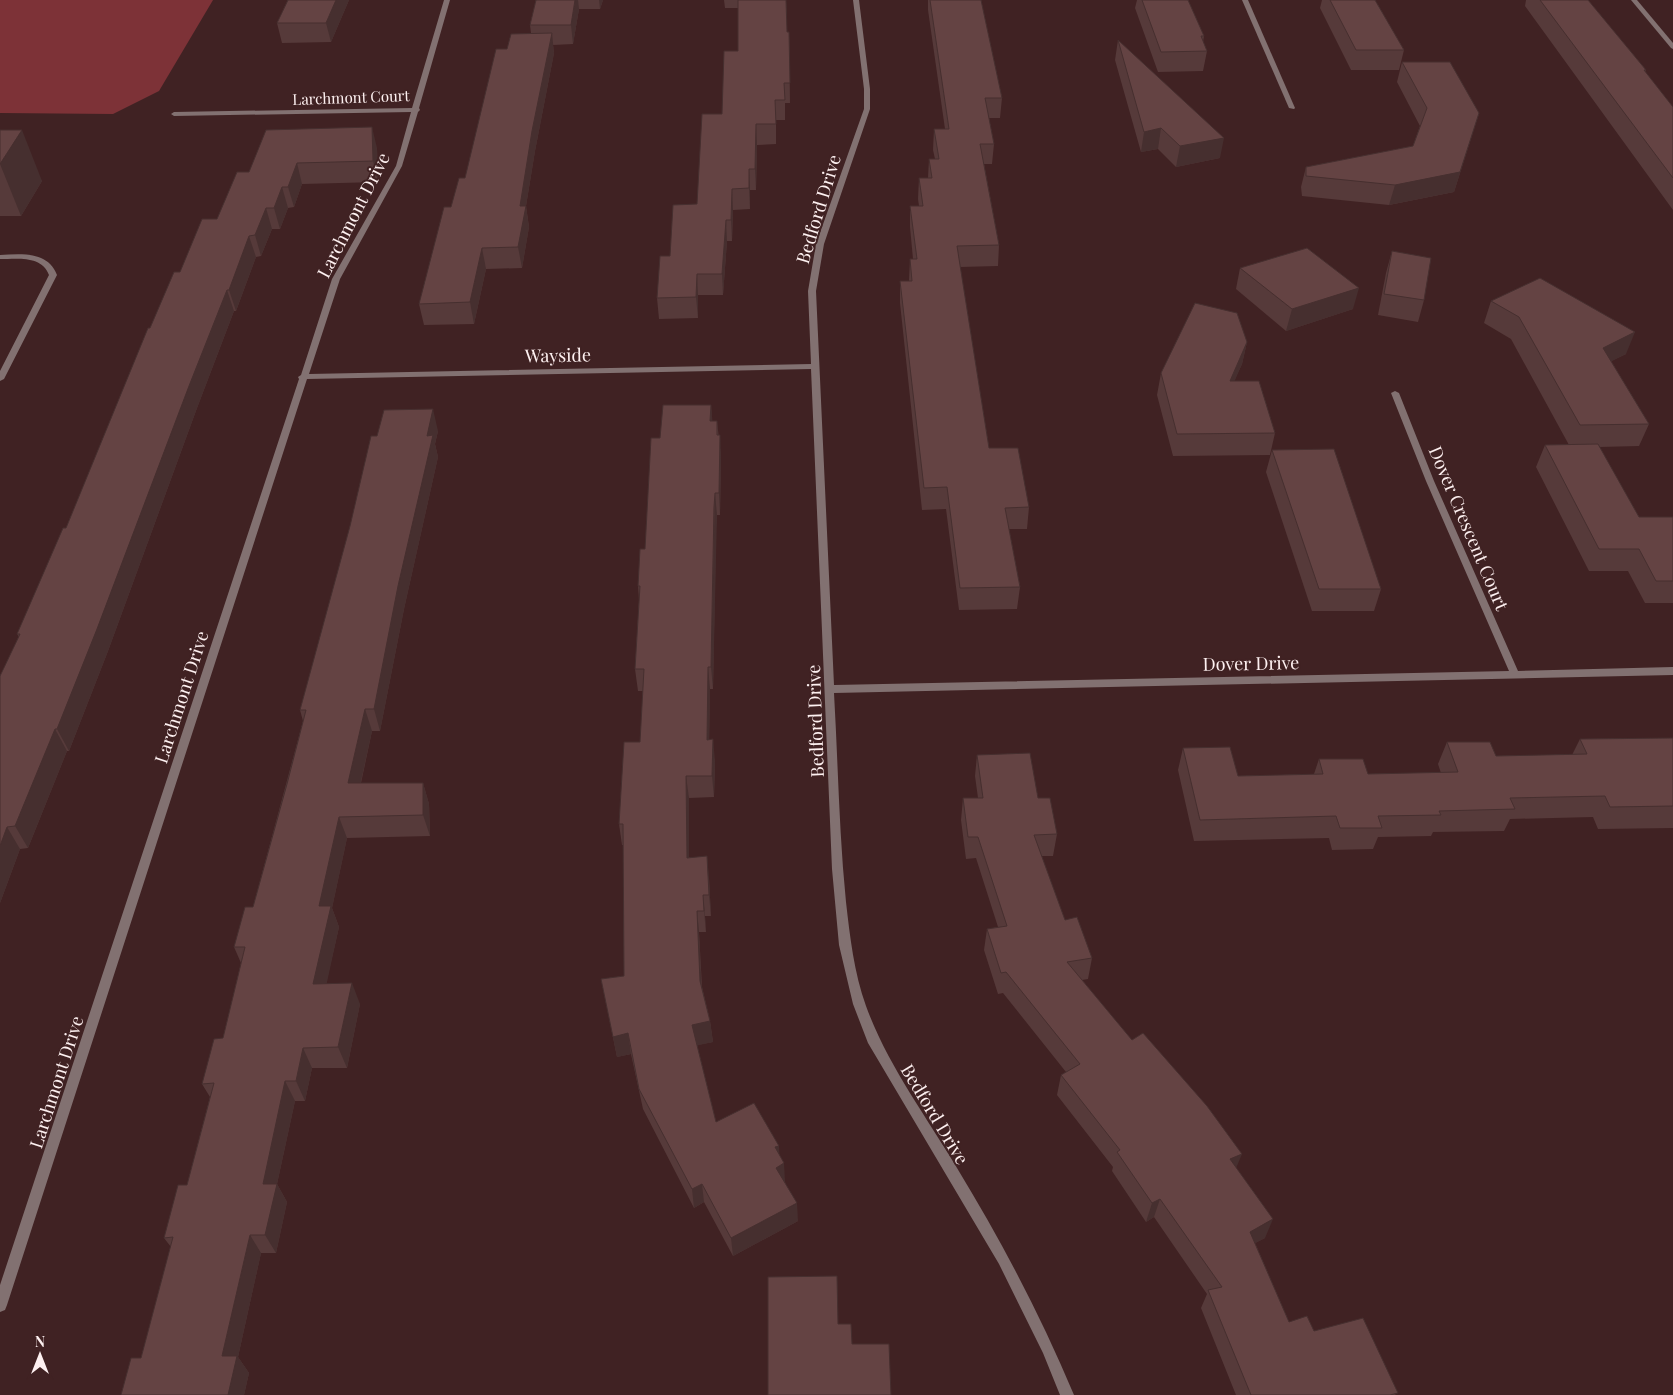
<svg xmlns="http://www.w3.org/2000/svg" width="1673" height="1395" font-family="'Playfair Display',serif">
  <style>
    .green { fill: #7d3237 }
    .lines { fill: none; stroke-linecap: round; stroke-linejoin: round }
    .minor { fill: #827171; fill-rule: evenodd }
    .wall { fill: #563a3a }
    .shaded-wall { fill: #462f2f }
    .building { fill: #644343; stroke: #462f2f }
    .labels { text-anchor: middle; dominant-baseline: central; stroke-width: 4; stroke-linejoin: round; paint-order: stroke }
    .far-street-label { font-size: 15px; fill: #fdf0f0; stroke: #402223 }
    .street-label { font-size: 18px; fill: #fdf0f0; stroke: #402223 }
  </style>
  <rect width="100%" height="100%" fill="#402223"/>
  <polygon class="green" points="0,0 213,0 159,91 113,114 0,113"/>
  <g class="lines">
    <g class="minor">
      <path d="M444,0H450L419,108L420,110L418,112L402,166L340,279L309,374L811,364L808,291L816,244L864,109V89L853,0H859L870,89V109L824,244L816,291L834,685L1509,671L1426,481L1391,393L1395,391L1399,393L1434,481L1518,671L1673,667V675L834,693C838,762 839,832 846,902C850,937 854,973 866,1006C887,1064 926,1116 957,1168C1002,1242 1041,1316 1074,1395H1060L1043,1353L999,1264L868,1043L853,1004L839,945L832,869L811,369L307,379L7,1305L5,1310L0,1312V1285L299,379L298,377L301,375L332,279L396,166L411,112L174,116L171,114L174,112L412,108Z"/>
      <polygon points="1242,0 1248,0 1295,108 1294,109 1289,108"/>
      <polygon points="1631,0 1637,0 1673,43 1673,49 1671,48"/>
      <path d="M0,255C21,254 48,251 57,275L4,379L0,381V371L49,275C42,255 17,259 0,259Z"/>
    </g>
  </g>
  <g class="wall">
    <polygon points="288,0 349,0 331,42 282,43 277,23"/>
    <polygon points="536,0 603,0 600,9 579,9 573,44 553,45 554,53 535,151 526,206 529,227 522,268 486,269 474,324 424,325 419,304 451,207 465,178 507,49 531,33 530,25"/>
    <polygon points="724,0 786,0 787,32 789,32 790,103 785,103 785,120 776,120 776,144 757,145 756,190 750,190 750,209 733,210 732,241 727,241 723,295 698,295 698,318 659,319 657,298 670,256 697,204 722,114 738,51 738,8 725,8"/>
    <polygon points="928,0 981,0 1002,98 1000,118 989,118 994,144 992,164 984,164 999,245 998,266 960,267 989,448 1029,507 1027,529 1009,529 1020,587 1017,609 959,610 946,509 922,510 900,303 900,281 909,281 910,259 913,259 910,227 910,206 919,206 918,199 919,178 928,178 929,159 935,159 933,150 934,129 945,129 928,10"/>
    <polygon points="1137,0 1188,0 1204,36 1203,42 1207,51 1203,71 1158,72 1135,8"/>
    <polygon points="1322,0 1375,0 1404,50 1399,70 1351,70 1320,8"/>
    <polygon points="1526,0 1588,0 1646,70 1645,72 1673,107 1673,210 1525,6"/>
    <polygon points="1118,40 1220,158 1176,167 1158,149 1141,152 1115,60"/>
    <polygon points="1402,62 1479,113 1454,192 1389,205 1302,196 1301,187 1306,167 1413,146 1420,126 1397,82"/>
    <polygon points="0,130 42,181 21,216 0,216"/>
    <polygon points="377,148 378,182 302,184 294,207 288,208 280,229 272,229 261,256 256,257 236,311 234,311 197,408 108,651 69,751 67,751 28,848 20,849 0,903 0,676 19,637 17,634 66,528 150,328 180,272 217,219 249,172"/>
    <polygon points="1392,251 1424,300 1418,322 1378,315 1386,273"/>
    <polygon points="1240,268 1353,309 1286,331 1236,289"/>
    <polygon points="1491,301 1626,354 1611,361 1649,424 1639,446 1599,447 1639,517 1673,517 1673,603 1645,603 1628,571 1589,571 1536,467 1545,445 1569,445 1511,339 1484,323"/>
    <polygon points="1247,342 1242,364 1234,381 1275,433 1270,455 1173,456 1157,395 1161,373"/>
    <polygon points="711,405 712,421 717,421 721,457 720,515 717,515 716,529 713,689 710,689 709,740 715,761 714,797 689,798 689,857 709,878 711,916 705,916 706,932 699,932 702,987 710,1021 713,1042 697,1045 716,1122 779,1155 785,1182 798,1221 733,1256 704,1202 694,1208 643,1109 631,1054 617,1057 601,979 624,976 623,845 622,845 619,824 640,742 643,691 638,691 635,669 639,600 638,586 645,549 660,438"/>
    <polygon points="438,431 435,444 438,457 404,609 380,731 372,731 361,783 423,783 429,804 430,836 347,838 332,908 339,927 326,984 360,1004 347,1068 312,1068 305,1101 295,1101 277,1184 287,1202 276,1253 261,1253 238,1357 249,1373 244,1395 121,1395 141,1358 171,1247 164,1238 187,1185 210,1097 202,1084 223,1038 241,963 234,947 253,907 303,721 300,710 377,436"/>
    <polygon points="1272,450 1381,589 1374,611 1312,611 1266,472"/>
    <polygon points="1673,738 1673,828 1598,829 1593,817 1510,819 1504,831 1433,832 1431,836 1378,837 1373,849 1332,850 1329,838 1194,841 1178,770 1183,748 1238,776 1314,774 1319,759 1368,774 1441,773 1438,764 1447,742 1496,756 1572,755 1580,739"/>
    <polygon points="977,755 1038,798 1057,834 1053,856 1041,856 1065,920 1092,958 1088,979 1082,980 1236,1168 1265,1238 1255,1243 1289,1322 1314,1331 1396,1395 1236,1395 1201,1308 1207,1294 1154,1217 1146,1222 1112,1171 1113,1167 1057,1095 1061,1075 1066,1072 1003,993 998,994 984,950 987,929 998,927 976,858 966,859 961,820 963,798 978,798 975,776"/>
  </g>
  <g class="shaded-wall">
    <polygon points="336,0 349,0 331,42 326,23"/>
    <polygon points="575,0 578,0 579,9 573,44 571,25"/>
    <polygon points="599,0 603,0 600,9"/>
    <polygon points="552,33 554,53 535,151 526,206 529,227 522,268 518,247 520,206 532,131"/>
    <polygon points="1479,113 1454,192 1389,205 1395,185"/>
    <polygon points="756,124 757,145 756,190 755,169"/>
    <polygon points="372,127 377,148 378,182 373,161"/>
    <polygon points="1161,128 1158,149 1141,152 1144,132"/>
    <polygon points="22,130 42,181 21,216 0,164"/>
    <polygon points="1224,138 1220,158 1176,167 1180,146"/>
    <polygon points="297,163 302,184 294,207 288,187"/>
    <polygon points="749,169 750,190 750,209 749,188"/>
    <polygon points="282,187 288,208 280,229 274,208"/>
    <polygon points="732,189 733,210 732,241 731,220"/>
    <polygon points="266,208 272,229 261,256 255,235"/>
    <polygon points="726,220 727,241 723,295 722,274"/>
    <polygon points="249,236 256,257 236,311 229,290"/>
    <polygon points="482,248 486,269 474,324 470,302"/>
    <polygon points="697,274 698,295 698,318 696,297"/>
    <polygon points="1359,288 1353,309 1286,331 1292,309"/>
    <polygon points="227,290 234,311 197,408 108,651 69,751 57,729 189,386"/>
    <polygon points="1635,332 1626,354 1594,370 1603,348"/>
    <polygon points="1247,342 1242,364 1225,403 1230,381"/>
    <polygon points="711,405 713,427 710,421"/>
    <polygon points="433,409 438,431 435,444 438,457 404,609 380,731 374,709 427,436"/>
    <polygon points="720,435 721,457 720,515 719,493"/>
    <polygon points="715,493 717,515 713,689 711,667"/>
    <polygon points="708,667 710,689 709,761 707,740"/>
    <polygon points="365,709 372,731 356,804 348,783"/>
    <polygon points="55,729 67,751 28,848 15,826"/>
    <polygon points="713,739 715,761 714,797 712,776"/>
    <polygon points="686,776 689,798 689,879 687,858"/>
    <polygon points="423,783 429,804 430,836 423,815"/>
    <polygon points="339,817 347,838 332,908 339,927 322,1005 313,984 319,906"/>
    <polygon points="7,827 20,849 0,903 0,846"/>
    <polygon points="707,856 709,878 711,916 709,895"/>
    <polygon points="703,895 705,916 706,932 704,911"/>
    <polygon points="697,911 699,932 702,1001 700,981"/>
    <polygon points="352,983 360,1004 347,1068 338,1047"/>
    <polygon points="710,1021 713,1042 695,1046 692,1025"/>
    <polygon points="628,1033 631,1054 617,1057 613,1037"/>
    <polygon points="303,1048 312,1068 305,1101 296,1081"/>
    <polygon points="285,1081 295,1101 277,1184 287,1202 276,1253 265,1235 263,1184"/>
    <polygon points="779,1146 780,1165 775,1147"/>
    <polygon points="1242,1154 1234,1173 1230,1159"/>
    <polygon points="784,1163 785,1182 777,1187 776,1168"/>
    <polygon points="702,1184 704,1202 694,1208 692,1189"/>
    <polygon points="1160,1199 1154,1217 1146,1222 1152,1203"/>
    <polygon points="797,1203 798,1221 733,1256 731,1238"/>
    <polygon points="1273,1219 1265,1238 1242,1250 1250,1232"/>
    <polygon points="250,1235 261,1253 238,1357 249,1373 244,1395 228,1395 222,1356"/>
  </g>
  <g class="building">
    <polygon points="288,0 336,0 326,23 277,23"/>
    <polygon points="536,0 575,0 571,25 530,25"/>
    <polygon points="738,0 786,0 787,32 789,32 790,83 784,83 785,100 775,100 776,124 756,124 755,169 749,169 749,188 732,189 731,220 726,220 722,274 697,274 696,297 657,298 660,256 670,256 673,205 697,204 702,114 722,114 724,51 738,51"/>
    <polygon points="930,0 981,0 1002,98 985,98 994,144 980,144 999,245 957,246 989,448 1018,448 1029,507 1005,508 1020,587 960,588 947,487 924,488 900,281 912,281 910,259 917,259 910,206 923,206 919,178 932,178 929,159 939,159 934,129 949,129"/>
    <polygon points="1142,0 1188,0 1204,36 1201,36 1207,51 1161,52"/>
    <polygon points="1330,0 1375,0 1404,50 1356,50"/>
    <polygon points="1540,0 1588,0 1646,70 1644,70 1673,107 1673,178"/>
    <polygon points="552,33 532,131 520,206 526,206 518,247 482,248 470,302 419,304 444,207 451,207 459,178 465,178 496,49 507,49 511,34"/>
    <polygon points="1118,40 1224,138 1180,146 1161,128 1144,132"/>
    <polygon points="1402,62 1450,62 1479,113 1460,172 1395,185 1306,176 1306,167 1413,146 1427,108"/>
    <polygon points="372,127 373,161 297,163 288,187 282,187 274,208 266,208 255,235 249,236 229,290 227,290 189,386 97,629 57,729 55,729 15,826 7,827 0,846 0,676 20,634 17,634 63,528 66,528 148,328 150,328 174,272 180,272 202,219 217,219 237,172 249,172 266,130"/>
    <polygon points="0,130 22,130 0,164"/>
    <polygon points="1307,248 1359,288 1292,309 1240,268"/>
    <polygon points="1392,251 1431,258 1424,300 1384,294"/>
    <polygon points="1540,278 1635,332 1603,348 1649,424 1580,425 1519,317 1491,301"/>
    <polygon points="1195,303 1237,313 1247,342 1230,381 1259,381 1275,433 1177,434 1161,373"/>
    <polygon points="663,405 711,405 710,421 717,421 717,435 720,435 719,493 715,493 714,507 711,667 708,667 707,740 713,739 712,776 686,776 687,858 707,856 709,895 703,895 704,911 697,911 700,981 710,1021 692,1025 716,1122 754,1103 779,1146 775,1147 784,1163 776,1168 797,1203 731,1238 702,1184 692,1189 639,1089 628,1033 613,1037 601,979 624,976 623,824 619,824 624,742 640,742 644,669 635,669 640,586 638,586 640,549 645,549 651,438 660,438"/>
    <polygon points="433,409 427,436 433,435 398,586 374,709 365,709 348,783 423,783 423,815 339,817 319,906 331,906 313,984 352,983 338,1047 303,1048 296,1081 285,1081 263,1184 277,1184 265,1235 250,1235 222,1356 237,1356 228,1395 121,1395 131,1358 141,1358 173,1237 164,1238 178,1185 187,1185 214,1083 202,1084 214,1039 223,1038 245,947 234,947 245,907 253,907 287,784 306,710 300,710 350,526 371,436 377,436 384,410"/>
    <polygon points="1598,444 1639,517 1673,517 1673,581 1656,581 1639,549 1599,549 1545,445"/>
    <polygon points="1334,449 1381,589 1319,589 1272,450"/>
    <polygon points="1673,738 1673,806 1610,807 1605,796 1510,798 1515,809 1439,811 1441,815 1378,816 1382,828 1340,828 1336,816 1200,820 1183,748 1230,747 1238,776 1323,774 1319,759 1363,759 1368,774 1458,772 1447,742 1490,742 1496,756 1587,754 1580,739"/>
    <polygon points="1030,753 1038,798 1050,798 1057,834 1034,835 1065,920 1077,917 1092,958 1067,962 1132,1040 1143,1033 1207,1106 1242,1154 1230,1159 1273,1219 1250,1232 1289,1322 1307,1316 1314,1331 1363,1318 1398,1393 1390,1395 1251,1395 1208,1290 1222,1287 1160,1199 1152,1203 1117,1152 1120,1150 1061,1075 1080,1064 1006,972 1001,973 987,929 1007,926 978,837 968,837 963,798 983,798 977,755"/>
    <polygon points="837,1276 838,1324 851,1324 852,1344 889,1344 891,1395 768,1395 768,1277"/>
  </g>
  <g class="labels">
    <g class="far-street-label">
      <text transform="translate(351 97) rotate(-2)">Larchmont Court</text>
    </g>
    <g class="street-label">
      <text transform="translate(818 209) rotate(-73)">Bedford Drive</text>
      <text transform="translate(353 215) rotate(-63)">Larchmont Drive</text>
      <text transform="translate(558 355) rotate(-1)">Wayside</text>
      <text transform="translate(1469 528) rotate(67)">Dover Crescent Court</text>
      <text transform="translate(1251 663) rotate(-1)">Dover Drive</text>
      <text transform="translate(181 697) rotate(-72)">Larchmont Drive</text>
      <text transform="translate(815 721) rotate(-92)">Bedford Drive</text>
      <text transform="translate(56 1082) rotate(-72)">Larchmont Drive</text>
      <text transform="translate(935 1114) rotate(59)">Bedford Drive</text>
    </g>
  </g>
  <g transform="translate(40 1355)" stroke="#402223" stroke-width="4" paint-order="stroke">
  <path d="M0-4L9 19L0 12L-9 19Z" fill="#fdf0f0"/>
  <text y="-8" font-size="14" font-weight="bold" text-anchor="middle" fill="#fdf0f0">N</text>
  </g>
</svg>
